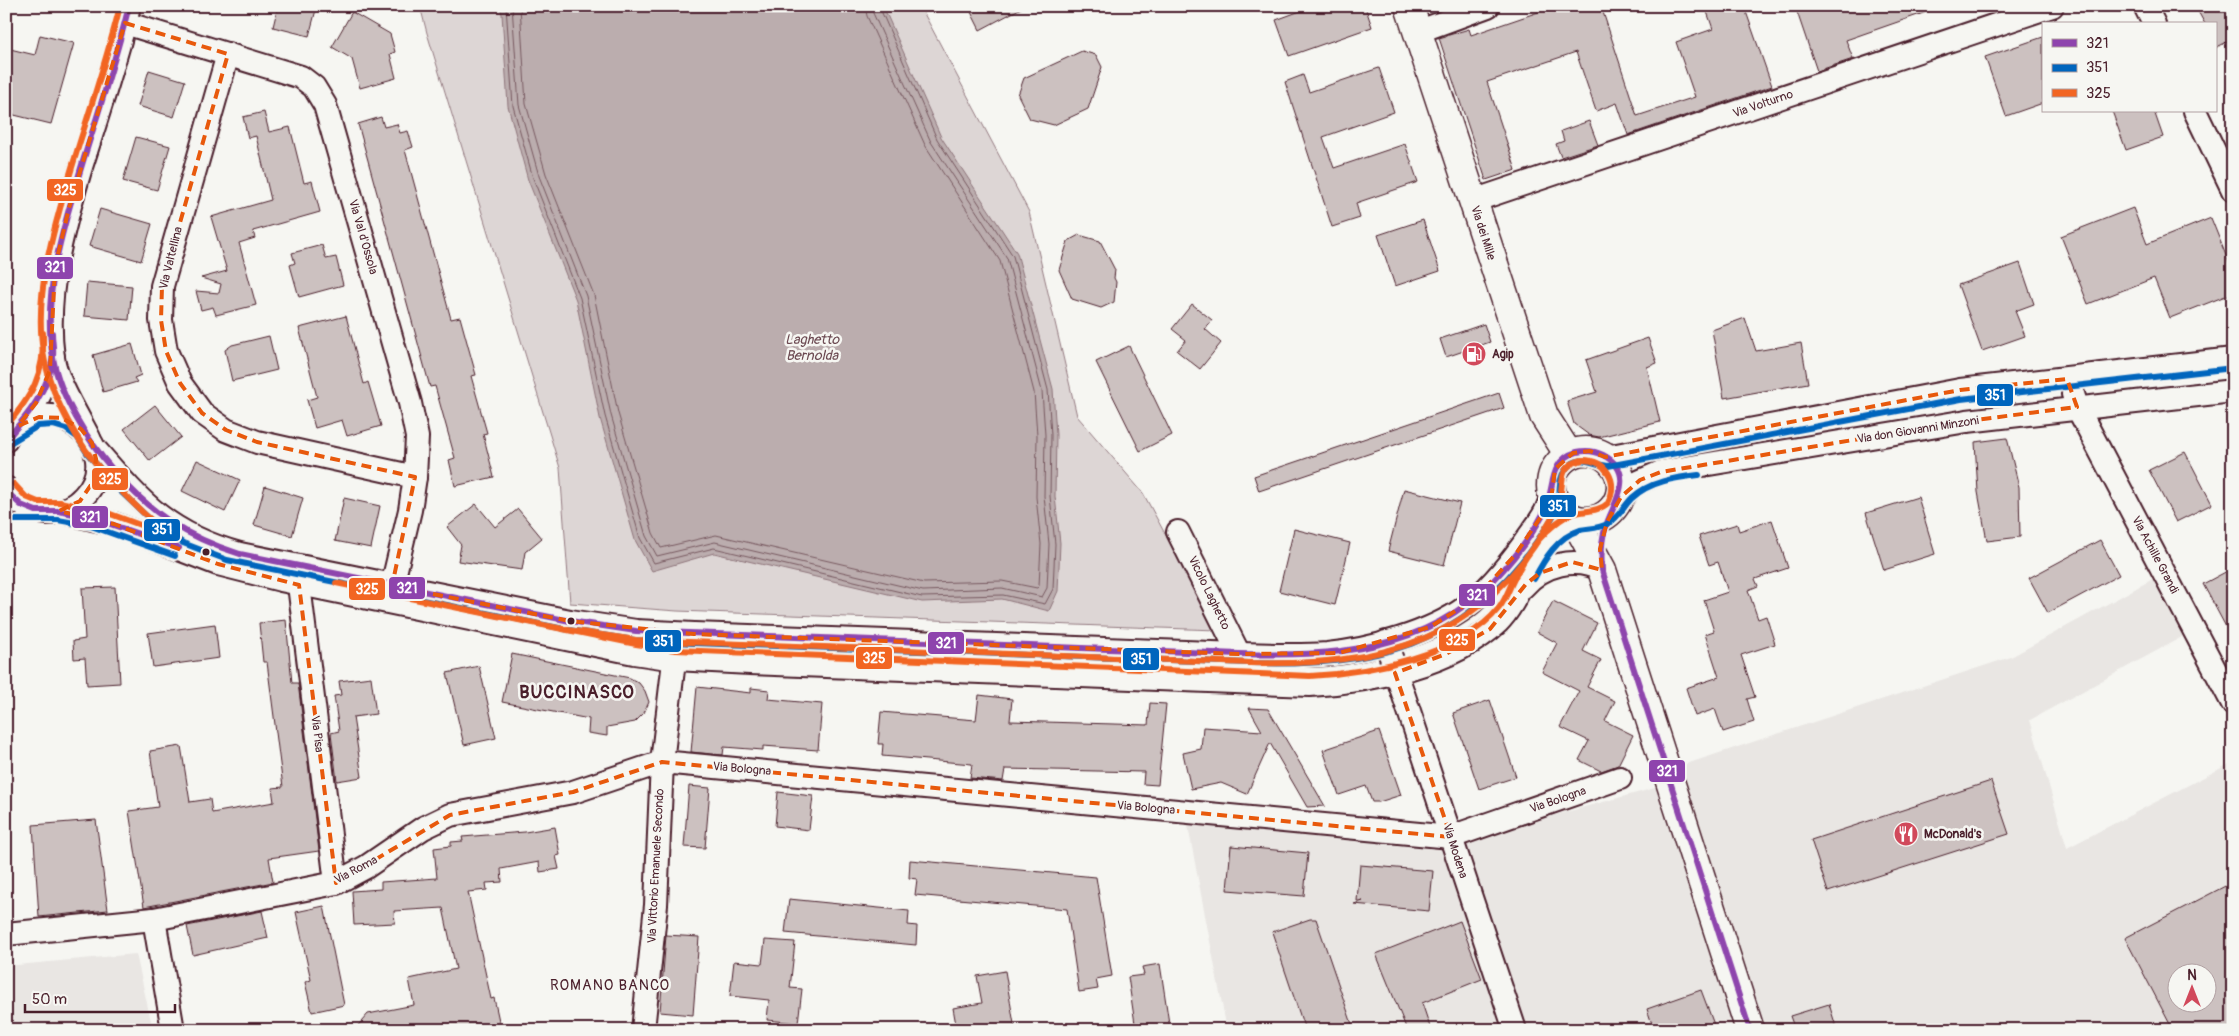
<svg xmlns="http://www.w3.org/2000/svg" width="2239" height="1036" font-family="Pangolin,sans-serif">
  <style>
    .built { fill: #e9e6e3; fill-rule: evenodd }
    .green { fill: #ddd6d5; stroke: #947a80 }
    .water { fill: #bbadae; stroke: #8e747a }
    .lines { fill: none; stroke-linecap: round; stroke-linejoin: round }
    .shore { stroke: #77585f; stroke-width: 1 }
    .building { fill: #ccc1c0; stroke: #4a1f2b; fill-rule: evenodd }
    .street-casing { stroke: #4a1f2b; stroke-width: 26 }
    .secondary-casing { stroke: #4a1f2b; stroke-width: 31 }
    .street { stroke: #f6f6f2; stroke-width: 22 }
    .secondary { stroke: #f6f6f2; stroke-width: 28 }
    .bus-1-casing { stroke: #f6f6f2; stroke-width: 10 }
    .bus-2-casing { stroke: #f6f6f2; stroke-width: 10 }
    .bus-3-casing { stroke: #f6f6f2; stroke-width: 10 }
    .bus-1 { stroke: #8e44ad; stroke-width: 6 }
    .bus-2 { stroke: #0065bd; stroke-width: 6 }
    .bus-3 { stroke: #f26522; stroke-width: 6 }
    .marked { fill: none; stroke: #e8590c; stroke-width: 4; stroke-dasharray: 10 6; stroke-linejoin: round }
    .bus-dot { fill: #4a1f2b; stroke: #f6f6f2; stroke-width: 2 }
    .labels { text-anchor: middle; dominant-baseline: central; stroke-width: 5; stroke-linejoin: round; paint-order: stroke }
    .street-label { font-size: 12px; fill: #4a1f2b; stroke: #f6f6f2 }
    .poi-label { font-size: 12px; font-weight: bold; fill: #4a1f2b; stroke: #f6f6f2; text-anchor: start }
    .water-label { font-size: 14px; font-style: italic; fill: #6c4a52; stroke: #f6f6f2 }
    .quarter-label { font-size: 15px; letter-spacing: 1px; fill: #4a1f2b; stroke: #f6f6f2 }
    .district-label { font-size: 18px; font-weight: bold; letter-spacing: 1px; fill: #4a1f2b; stroke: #f6f6f2 }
    .line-badge { stroke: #f6f6f2; stroke-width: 2 }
    .badge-label { font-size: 14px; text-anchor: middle; font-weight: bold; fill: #fff }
  </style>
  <rect width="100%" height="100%" fill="#f6f6f2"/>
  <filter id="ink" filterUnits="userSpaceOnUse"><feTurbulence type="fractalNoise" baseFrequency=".02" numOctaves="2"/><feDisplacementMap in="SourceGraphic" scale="10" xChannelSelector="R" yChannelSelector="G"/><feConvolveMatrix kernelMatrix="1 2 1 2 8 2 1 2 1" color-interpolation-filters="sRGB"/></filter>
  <g filter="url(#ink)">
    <g class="built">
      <path d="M2160,575L2191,632L2030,720L2067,848L2233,762V1030H1227L1187,821L1454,842L1659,787L1674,768L2011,657ZM2176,974H2206V1004H2176Z"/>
      <polygon points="136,954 153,1030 6,1030 6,966"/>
    </g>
    <polygon class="green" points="420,6 920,6 1029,212 1077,416 1143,493 1217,630 677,611 570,603 560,468 427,33"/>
    <polygon class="water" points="500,6 883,6 941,137 1017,253 1053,389 1056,435 1055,496 1060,543 1058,591 1049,611 1002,599 922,602 714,553 652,571 635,540 600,418 576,300 528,180 508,106 502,14"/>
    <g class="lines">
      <g class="shore">
        <polyline points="506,6 513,106 533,178 580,298 605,416 640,538 654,563 714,548 922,597 1003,595 1045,604 1053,589 1055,544 1050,496 1051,435 1048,390 1013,256 937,139 879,6"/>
        <polyline points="512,6 519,105 539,176 586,296 611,415 646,536 657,556 715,542 923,591 1002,588 1042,597 1047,588 1049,544 1044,496 1045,435 1042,391 1007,258 931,142 873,13 872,6"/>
        <polyline points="520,6 526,104 546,174 594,295 618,413 653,533 661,548 716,535 924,583 1002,581 1037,588 1039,586 1041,544 1036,497 1037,435 1034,392 1000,261 925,145 867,16 865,6"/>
      </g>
    </g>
    <g class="building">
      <polygon points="278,6 317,6 309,36 273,27"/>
      <polygon points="968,6 1025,6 980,30"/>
      <polygon points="1314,6 1365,6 1372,27 1289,56 1276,20"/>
      <polygon points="1556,6 1601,6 1637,116 1695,97 1676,42 1713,29 1705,6 1744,6 1772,86 1628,135 1617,103 1596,111 1576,52 1487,82 1516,170 1486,180 1439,38 1469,29 1471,35"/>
      <polygon points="1795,6 1935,6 1935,9 1846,40 1853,59 1817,71"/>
      <polygon points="2195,6 2233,6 2233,39 2215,48 2215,24 2205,24"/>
      <polygon points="352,12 390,34 395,52 390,54 396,78 360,88 352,59 332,47"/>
      <polygon points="40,35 74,43 51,124 6,113 6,48 35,55"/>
      <polygon points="2043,37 2043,103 2006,116 1985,57"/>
      <polygon points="1082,51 1096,55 1102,67 1088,109 1054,125 1030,119 1018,95 1024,78"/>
      <polygon points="1379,68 1394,112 1323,137 1334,168 1405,144 1418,182 1356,203 1360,218 1332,227 1285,82 1303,75 1309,92"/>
      <polygon points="149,70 185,81 174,117 138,106"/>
      <polygon points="2112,111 2154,111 2163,137 2126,150"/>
      <polygon points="264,112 269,132 290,127 304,183 312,181 320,212 253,231 255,238 239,243 256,305 216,315 213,307 201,310 196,291 219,293 221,284 201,278 227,271 211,217 271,200 256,136 248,138 243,117"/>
      <polygon points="381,117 384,127 397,124 400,133 408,131 413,147 405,150 451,319 460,317 476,375 471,376 487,433 483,434 494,477 455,486 449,460 455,458 435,386 430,387 358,124"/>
      <polygon points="1589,121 1598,145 1561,157 1556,144 1564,141 1561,131"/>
      <polygon points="136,137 170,146 157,190 123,181"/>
      <polygon points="2133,208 2147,244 2211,218 2233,273 2233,293 2170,318 2154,278 2088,304 2061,236"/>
      <polygon points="100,209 152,224 141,261 89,246"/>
      <polygon points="1423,220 1440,271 1395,286 1378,235"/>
      <polygon points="1079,235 1100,241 1115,270 1114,278 1116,282 1114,302 1101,308 1072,299 1059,270 1068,241"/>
      <polygon points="322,245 326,259 336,257 343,285 299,297 290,265 295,263 292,253"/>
      <polygon points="2020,263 2034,304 2015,311 2025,336 1982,351 1958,285"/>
      <polygon points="87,282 132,286 129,320 84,316"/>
      <polygon points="1192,304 1212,320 1205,329 1221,343 1200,369 1177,351 1186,340 1172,329"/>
      <polygon points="346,316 364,384 368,382 381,426 347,436 342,420 315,428 307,400 317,397 299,328"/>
      <polygon points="1745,318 1756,351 1801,343 1808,383 1724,398 1712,330"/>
      <polygon points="1484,324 1490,342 1446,357 1440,339"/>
      <polygon points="269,336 277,370 232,381 225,350 232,345"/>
      <polygon points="1648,338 1657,363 1647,367 1660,422 1599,437 1589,435 1574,424 1567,401 1597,392 1586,360"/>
      <polygon points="132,344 141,375 134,378 137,382 103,392 93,355"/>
      <polygon points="1129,346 1172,435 1140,451 1096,362"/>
      <polygon points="1499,393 1504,408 1259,491 1254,476"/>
      <polygon points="155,405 181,437 150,461 124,429"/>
      <polygon points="2007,438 2019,487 2020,537 1987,541 1978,492 1975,442"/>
      <polygon points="2185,452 2212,504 2176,522 2149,470"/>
      <polygon points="197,460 240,480 225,512 182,491"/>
      <polygon points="265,486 303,498 292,536 254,525"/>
      <polygon points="1404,489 1460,503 1444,565 1388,551"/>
      <polygon points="1918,497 1935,554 1884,570 1866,513"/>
      <polygon points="344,498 380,506 371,548 335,541"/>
      <polygon points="476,504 495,527 518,509 542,538 525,552 522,570 458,561 461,545 447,527"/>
      <polygon points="1772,520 1788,568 1755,579 1758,586 1748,590 1758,619 1766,616 1775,644 1741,655 1755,697 1747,699 1754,722 1723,732 1715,709 1695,716 1686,688 1719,677 1705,634 1714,631 1704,600 1728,592 1718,562 1709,565 1699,536 1737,524 1739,531"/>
      <polygon points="1294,529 1350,543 1335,605 1279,591"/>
      <polygon points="2100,540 2119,575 2048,613 2029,578"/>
      <polygon points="2233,568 2233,640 2203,584"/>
      <polygon points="115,587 120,683 87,685 85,658 74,659 73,641 85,639 82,588"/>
      <polygon points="1553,601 1597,623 1583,651 1601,660 1587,687 1615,701 1605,721 1633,735 1618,765 1601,771 1579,760 1589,741 1560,727 1579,691 1542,672 1557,643 1537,632"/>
      <polygon points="286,620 292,683 298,683 319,851 269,858 273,882 144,907 129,811 158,807 150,751 181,746 190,802 210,799 212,813 274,802 272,788 283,787 267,662 263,662 259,623"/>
      <polygon points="215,624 219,658 153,667 148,633"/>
      <polygon points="512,654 630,678 639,683 645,691 649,702 644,713 635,722 607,727 607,736 588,733 589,719 502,702"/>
      <polygon points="479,666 496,738 464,745 447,673"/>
      <polygon points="371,677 376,714 353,717 362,777 337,781 331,733 339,731 334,696 341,695 339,681"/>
      <polygon points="697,687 751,693 751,688 769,690 768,699 822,704 818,750 763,746 763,750 724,747 723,755 691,752"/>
      <polygon points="979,695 1012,699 1010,721 1148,725 1150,703 1166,704 1158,785 1143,784 1144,772 1005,769 1003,781 970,778 972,764 882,756 883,744 878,744 881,712 976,720"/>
      <polygon points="1490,700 1516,777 1479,789 1453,713"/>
      <polygon points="1249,708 1268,709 1325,806 1307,807 1270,743 1247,794 1221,783 1191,789 1183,753 1201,749 1203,727 1262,731"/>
      <polygon points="1379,731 1401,795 1379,802 1372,802 1366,786 1339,795 1323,750"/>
      <polygon points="1991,781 2009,834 1828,892 1811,840"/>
      <polygon points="689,786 710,788 705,848 684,847"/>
      <polygon points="778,792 813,796 809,830 775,826"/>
      <polygon points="96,820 108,910 39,917 33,825"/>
      <polygon points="555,827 560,855 556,856 559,869 540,872 539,862 501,869 502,882 486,883 487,890 468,892 491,999 494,998 501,1030 354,1030 368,1014 414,1005 409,979 456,969 443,908 394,911 395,923 354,925 352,891 381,889 381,882 437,878 434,848 451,846 451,842 463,841 462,837 525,832"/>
      <polygon points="1231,846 1308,853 1304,896 1227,890"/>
      <polygon points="910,860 1096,877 1112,976 1096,979 1098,989 1079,992 1067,909 915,895 917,879 909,878"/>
      <polygon points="1360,865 1433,871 1429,911 1354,904 1363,901 1357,901"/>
      <path d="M2233,882V1030H2173L2125,938ZM2176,974H2206V1004H2176Z"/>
      <polygon points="789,899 909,911 908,925 917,926 916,945 785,933"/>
      <polygon points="324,906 344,1005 312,1012 305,982 311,980 296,912"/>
      <polygon points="262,911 268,938 193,955 187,926"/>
      <polygon points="1310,919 1316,919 1354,1030 1305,1030 1272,932"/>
      <polygon points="1460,921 1482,979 1422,1003 1431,1030 1407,1030 1376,954"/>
      <polygon points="666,935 699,937 693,1015 660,1012"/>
      <polygon points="765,940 795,942 790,988 802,989 798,1023 767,1020 769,1000 730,996 734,961 762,964"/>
      <polygon points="1160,964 1170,1030 1136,1030 1128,977 1144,975 1142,967"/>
      <polygon points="1005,971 1015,1030 957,1030 953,1008 982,1003 977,976"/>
      <polygon points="1701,990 1716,1030 1654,1030 1647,1009"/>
      <polygon points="1829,1004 1837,1030 1795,1030 1790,1016"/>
    </g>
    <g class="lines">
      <defs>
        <g id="street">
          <polyline points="2145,6 2154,24"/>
          <polyline points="125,23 301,77 314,87 325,105 410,403 417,437 415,477 410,510 392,586"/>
          <polyline points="1417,32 1488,6"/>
          <polyline points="228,54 162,286 161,320 166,351 180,383 202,413 226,430 257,442 415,477"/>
          <polyline points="2195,111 2233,190"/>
          <polyline points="1473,201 2052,6"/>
          <polyline points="2073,394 2077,407 2233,704"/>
          <path d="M19,425C37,405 47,383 53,357"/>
          <path d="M89,438C78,416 56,381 53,358C44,293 63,228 81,167C98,114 116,60 129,6"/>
          <path d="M6,440C41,379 131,445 84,496C75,506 62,513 47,513C31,512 14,502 6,488"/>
          <path d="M94,448C141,502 167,534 240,554L570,621L636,631L694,634L1239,654C1268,655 1298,656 1327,654C1370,650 1431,633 1466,607C1488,590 1507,567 1523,545C1533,529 1551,511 1551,492"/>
          <polyline points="1606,457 1960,390 2233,359"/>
          <polyline points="1616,504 1634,484 1661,472 1967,421 2233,391"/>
          <path d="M59,511L114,524L218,564L281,580L634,653L675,659L750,663L1310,685C1370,682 1453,665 1498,622C1527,594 1535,525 1584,521"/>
          <polyline points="1178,532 1239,654"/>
          <polyline points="299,585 336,883"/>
          <path d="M1523,587C1543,564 1575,556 1602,570"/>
          <polyline points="1386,642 1515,1030"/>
          <polyline points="154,919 173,1030"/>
          <polyline points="6,934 154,919 336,883 366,867 423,828 450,815 573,792 662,762 1451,837 1620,778"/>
          <polyline points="643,1030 656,905 662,762 676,644"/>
        </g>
        <g id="secondary">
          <polyline points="1409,6 1544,416 1569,455"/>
          <circle cx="1586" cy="486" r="35"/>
          <polyline points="1570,517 1576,522 1602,570 1750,1030"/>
        </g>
      </defs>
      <use href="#street" class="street-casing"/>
      <use href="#secondary" class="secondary-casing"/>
      <use href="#street" class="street"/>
      <use href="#secondary" class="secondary"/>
      <defs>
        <g id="bus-1">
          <path d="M129,6C116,58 100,108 84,158C65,222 41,291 53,358C60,397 88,441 113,470C151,513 185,537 240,554L570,621L636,631L1239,654C1332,657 1424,652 1493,581C1512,561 1530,539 1543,514C1556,492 1546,461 1577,452C1586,450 1595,451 1603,455C1639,474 1612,504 1605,529C1601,542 1601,556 1602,570L1750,1030"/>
          <path d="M6,440C27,416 50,389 53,356C54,349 52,341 52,333"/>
          <polyline points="6,488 9,494 21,505 36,511 59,511 93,518 179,548"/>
        </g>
        <g id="bus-2">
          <path d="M10,443L38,426L53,425L66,429L77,437L87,453L117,488L157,526L183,543L227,560L569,630L635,640L694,643L1250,663C1372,667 1463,648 1537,541C1544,530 1554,518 1558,505C1561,493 1557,480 1566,469C1580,452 1592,465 1608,466L1961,399L2233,368"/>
          <polyline points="6,520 58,520 91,526 175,556"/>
          <path d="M1534,579C1544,560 1557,537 1580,530C1590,528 1599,529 1609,523C1619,517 1624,506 1632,498C1650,481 1675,478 1699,475"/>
        </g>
        <g id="bus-3">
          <path d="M6,426C32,396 45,374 43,333"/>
          <path d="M1582,460C1606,459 1619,481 1608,503C1598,513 1581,510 1569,515C1560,519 1554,525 1547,531C1533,544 1523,561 1515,577C1509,588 1506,599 1499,608C1462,655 1367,673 1310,676L676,650L636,644L336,583L568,630L636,640L1250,663C1381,667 1483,641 1551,519C1555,512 1558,506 1560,498C1564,479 1558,466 1582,460Z"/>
          <path d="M14,484L26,497L38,502H60L105,512L178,539C149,522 128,498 105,474C79,446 53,400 45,362C30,296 58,214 77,151C92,103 108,55 120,6"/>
        </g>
      </defs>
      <use href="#bus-1" class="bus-1-casing"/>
      <use href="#bus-2" class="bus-2-casing"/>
      <use href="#bus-3" class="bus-3-casing"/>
      <use href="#bus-1" class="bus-1"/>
      <use href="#bus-2" class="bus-2"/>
      <use href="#bus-3" class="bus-3"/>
    </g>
  </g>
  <path class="marked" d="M125,23L228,54L162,286L161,320L166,351L180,383L202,413L226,430L257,442L415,477L392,586L570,621L694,634L1239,654L1339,653L1430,627L1476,598L1515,555L1540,518L1551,500L1555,469L1573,453L1590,451L1605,457L1960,390L2067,379L2077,407L1967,421L1661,472L1640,480L1621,497L1607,522L1600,549L1602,570L1572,562L1540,573L1526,584L1490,629L1446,654L1395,673L1451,837L662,762L573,792L450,815L336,883L299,585L218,564L114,524L59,511L80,501L93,482L96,459L92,443L81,429L62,418L39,417L18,426L36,403L50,370L55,267L69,208Z"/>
  <defs>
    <symbol id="fuel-disc" viewBox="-11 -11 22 22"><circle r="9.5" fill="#d1495b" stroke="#f6f6f2"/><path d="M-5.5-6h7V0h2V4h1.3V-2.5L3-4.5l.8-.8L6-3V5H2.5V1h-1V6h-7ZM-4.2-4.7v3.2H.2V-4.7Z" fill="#fff"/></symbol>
    <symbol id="restaurant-disc" viewBox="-11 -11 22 22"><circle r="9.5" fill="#d1495b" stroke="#f6f6f2"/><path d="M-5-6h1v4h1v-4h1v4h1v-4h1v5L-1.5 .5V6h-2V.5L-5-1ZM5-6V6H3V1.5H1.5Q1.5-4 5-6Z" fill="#fff"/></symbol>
  </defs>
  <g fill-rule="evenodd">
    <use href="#fuel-disc" x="1460" y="340" width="28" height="28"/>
    <use href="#restaurant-disc" x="1892" y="820" width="28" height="28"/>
  </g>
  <g class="bus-dot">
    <circle cx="206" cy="552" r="4.5"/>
    <circle cx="571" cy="621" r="4.5"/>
  </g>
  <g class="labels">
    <g class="street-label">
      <text transform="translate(1763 104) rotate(-19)">Via Volturno</text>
      <text transform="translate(1483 233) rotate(72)">Via dei Mille</text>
      <text transform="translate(363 237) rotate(74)">Via Val d'Ossola</text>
      <text transform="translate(171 258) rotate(-76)">Via Valtellina</text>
      <text transform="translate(1918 430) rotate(-9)">Via don Giovanni Minzoni</text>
      <text transform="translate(2155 555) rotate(62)">Via Achille Grandi</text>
      <text transform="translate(1209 593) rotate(64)">Vicolo Laghetto</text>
      <text transform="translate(317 734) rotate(83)">Via Pisa</text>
      <text transform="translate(742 769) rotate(5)">Via Bologna</text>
      <text transform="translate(1558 800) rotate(-19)">Via Bologna</text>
      <text transform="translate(1146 808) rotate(5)">Via Bologna</text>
      <text transform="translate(1455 851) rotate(72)">Via Modena</text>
      <text transform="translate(656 866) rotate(-87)">Via Vittorio Emanuele Secondo</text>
      <text transform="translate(356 870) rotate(-28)">Via Roma</text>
    </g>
    <g class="poi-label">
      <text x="1492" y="354">Agip</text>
      <text x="1924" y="834">McDonald's</text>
    </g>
    <g class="water-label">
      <text x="812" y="339">Laghetto<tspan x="812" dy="16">Bernolda</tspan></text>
    </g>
    <g class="quarter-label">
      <text x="610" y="985">ROMANO BANCO</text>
    </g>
    <g class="district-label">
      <text x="577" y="692">BUCCINASCO</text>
    </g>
  </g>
  <g class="line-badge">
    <rect x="46" y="178" width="38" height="24" rx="5" fill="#f26522"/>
    <rect x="36" y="256" width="38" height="24" rx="5" fill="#8e44ad"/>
    <rect x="1976" y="383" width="38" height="24" rx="5" fill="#0065bd"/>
    <rect x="91" y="467" width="38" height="24" rx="5" fill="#f26522"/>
    <rect x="1539" y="494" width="38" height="24" rx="5" fill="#0065bd"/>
    <rect x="71" y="505" width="38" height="24" rx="5" fill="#8e44ad"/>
    <rect x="143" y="518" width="38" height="24" rx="5" fill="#0065bd"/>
    <rect x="388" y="576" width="38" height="24" rx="5" fill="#8e44ad"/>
    <rect x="348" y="577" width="38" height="24" rx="5" fill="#f26522"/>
    <rect x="1458" y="583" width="38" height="24" rx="5" fill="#8e44ad"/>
    <rect x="1438" y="628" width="38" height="24" rx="5" fill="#f26522"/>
    <rect x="644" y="629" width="38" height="24" rx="5" fill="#0065bd"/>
    <rect x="927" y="631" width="38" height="24" rx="5" fill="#8e44ad"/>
    <rect x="855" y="646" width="38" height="24" rx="5" fill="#f26522"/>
    <rect x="1122" y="647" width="38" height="24" rx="5" fill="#0065bd"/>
    <rect x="1648" y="759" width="38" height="24" rx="5" fill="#8e44ad"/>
  </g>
  <g class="badge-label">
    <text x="65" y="195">325</text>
    <text x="55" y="272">321</text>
    <text x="1995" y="400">351</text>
    <text x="110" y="484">325</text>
    <text x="1558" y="511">351</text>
    <text x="90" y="522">321</text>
    <text x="162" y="534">351</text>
    <text x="407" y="593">321</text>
    <text x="367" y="594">325</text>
    <text x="1477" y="600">321</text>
    <text x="1457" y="645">325</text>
    <text x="663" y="646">351</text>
    <text x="946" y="648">321</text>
    <text x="874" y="663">325</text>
    <text x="1141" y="664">351</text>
    <text x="1667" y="776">321</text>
  </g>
  <rect width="2239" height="1036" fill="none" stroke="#f6f6f2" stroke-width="25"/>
  <rect x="12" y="12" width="2214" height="1011" fill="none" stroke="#4a1f2b" stroke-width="2" filter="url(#ink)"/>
  <rect x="2042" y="22" width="175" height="90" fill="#f6f6f2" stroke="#b1a0a2"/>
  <rect x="2052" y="39" width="25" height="8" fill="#8e44ad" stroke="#b1a0a2"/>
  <text x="2086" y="48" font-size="15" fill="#4a1f2b">321</text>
  <rect x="2052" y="64" width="25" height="8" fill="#0065bd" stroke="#b1a0a2"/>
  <text x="2086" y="72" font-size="15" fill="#4a1f2b">351</text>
  <rect x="2052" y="89" width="25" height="8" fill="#f26522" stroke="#b1a0a2"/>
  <text x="2086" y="98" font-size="15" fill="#4a1f2b">325</text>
  <g transform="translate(2192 988)"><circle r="24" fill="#f6f6f2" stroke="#b1a0a2"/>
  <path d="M0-4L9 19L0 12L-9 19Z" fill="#d1495b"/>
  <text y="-8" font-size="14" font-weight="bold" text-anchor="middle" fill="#4a1f2b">N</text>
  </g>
  <path d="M25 1004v8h150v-8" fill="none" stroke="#4a1f2b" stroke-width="2.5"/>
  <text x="32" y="1004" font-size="15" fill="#4a1f2b" stroke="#f6f6f2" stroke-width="4" paint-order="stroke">50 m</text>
</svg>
